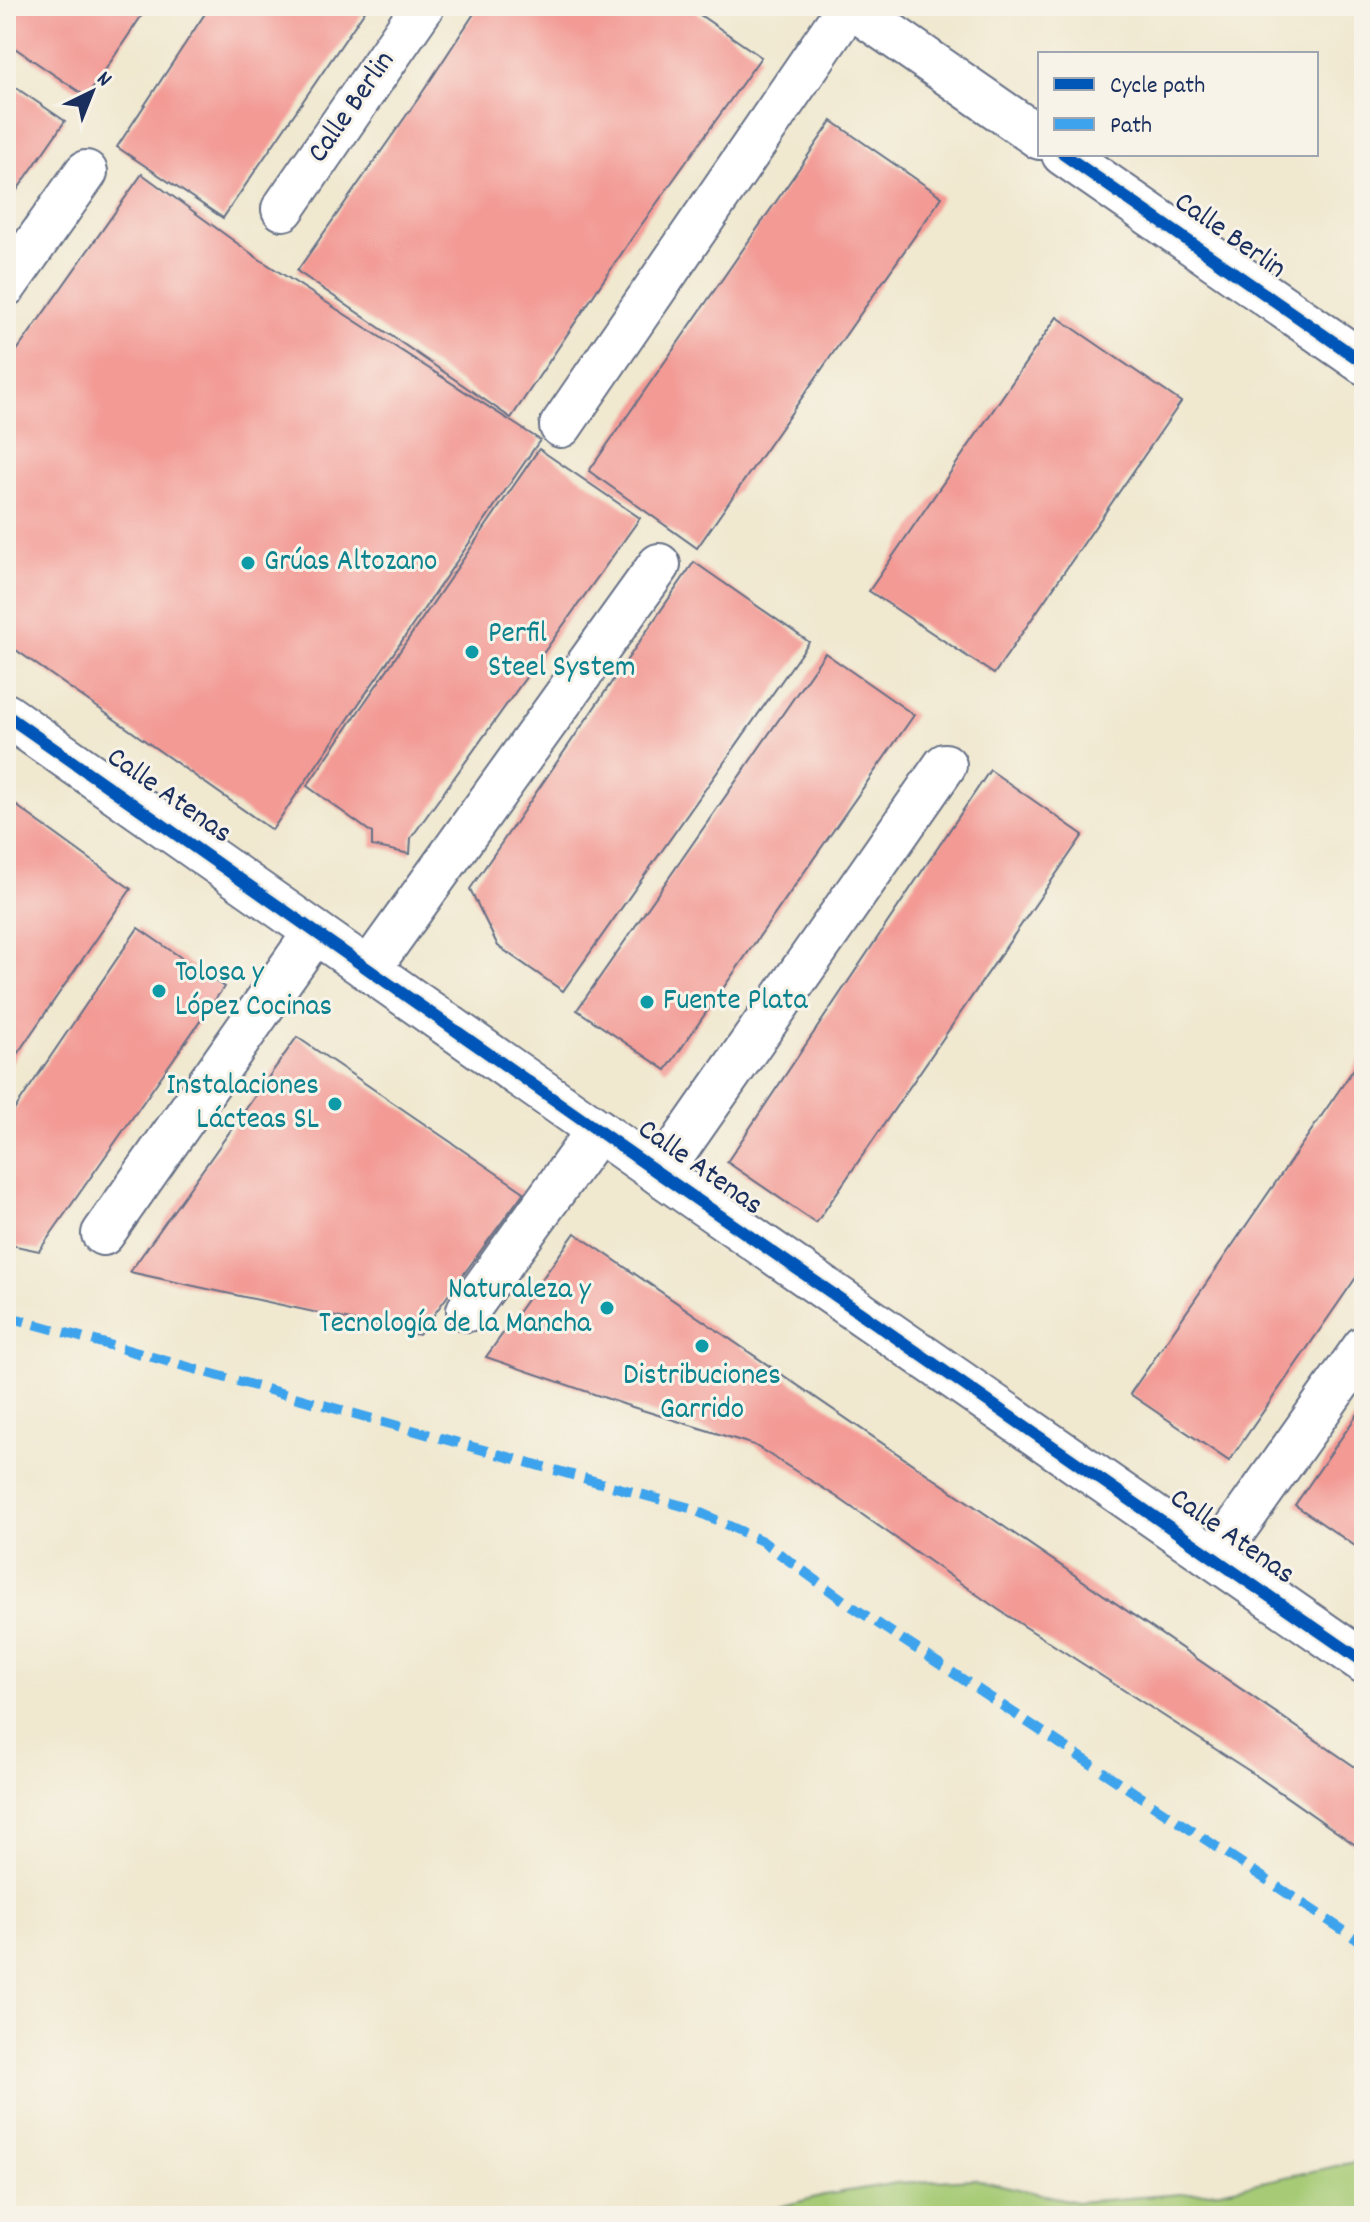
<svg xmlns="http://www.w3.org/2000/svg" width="1370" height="2222" font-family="Dekko,sans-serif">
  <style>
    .green { fill: #a6ca74; stroke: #607c69; stroke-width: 2 }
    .building { fill: #f39a94 }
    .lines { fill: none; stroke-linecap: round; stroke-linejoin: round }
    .minor-casing { stroke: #667086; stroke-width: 46 }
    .minor { stroke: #fff; stroke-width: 42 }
    .quiet { stroke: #3da3ed; stroke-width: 10; stroke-dasharray: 20 10; stroke-linecap: butt }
    .cycleway-casing { stroke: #f7f3e8; stroke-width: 17 }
    .cycleway { stroke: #0057b8; stroke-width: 12 }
    .culture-dot { fill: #0f9aa8; stroke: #f7f3e8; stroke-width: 3 }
    .labels { text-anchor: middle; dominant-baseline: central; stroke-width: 6; stroke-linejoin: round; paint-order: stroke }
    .street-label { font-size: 30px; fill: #1b2f5e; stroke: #f7f3e8 }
    .culture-label { font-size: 30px; fill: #0d838f; stroke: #f7f3e8; text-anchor: start }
  </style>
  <rect width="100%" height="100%" fill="#f7f3e8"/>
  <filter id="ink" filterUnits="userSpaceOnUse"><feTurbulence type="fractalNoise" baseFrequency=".0125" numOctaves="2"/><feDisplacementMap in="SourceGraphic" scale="16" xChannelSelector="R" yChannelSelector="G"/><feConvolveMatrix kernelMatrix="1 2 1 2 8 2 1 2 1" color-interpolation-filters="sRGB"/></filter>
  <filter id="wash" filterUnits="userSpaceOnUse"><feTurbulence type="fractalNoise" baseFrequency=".006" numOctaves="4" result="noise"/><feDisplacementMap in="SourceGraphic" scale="32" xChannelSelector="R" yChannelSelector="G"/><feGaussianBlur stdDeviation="1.8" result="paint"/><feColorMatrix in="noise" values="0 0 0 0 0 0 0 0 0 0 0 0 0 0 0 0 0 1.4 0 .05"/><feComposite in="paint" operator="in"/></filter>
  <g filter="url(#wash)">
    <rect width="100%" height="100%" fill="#f0e8cf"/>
    <polygon class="green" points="1364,2160 1364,2216 746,2216 824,2195 897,2183 974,2179 1077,2202 1220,2191"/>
    <g id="blocks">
      <g class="building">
        <polygon points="6,6 148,6 87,97 6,42"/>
        <polygon points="210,6 368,6 223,218 117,147"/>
        <polygon points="479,6 687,6 761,57 632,238 511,418 297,271 420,96"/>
        <polygon points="6,81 65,121 6,206"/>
        <polygon points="832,121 942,197 697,548 589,471"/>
        <polygon points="142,174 256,257 540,440 272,830 6,643 6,612 13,604 6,599 6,366"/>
        <polygon points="1057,317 1181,402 994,674 869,591"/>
        <polygon points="539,449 640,518 411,838 410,854 372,846 372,833 307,786"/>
        <polygon points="694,562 809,642 563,991 498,946 470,889"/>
        <polygon points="825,653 914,715 666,1070 577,1010"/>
        <polygon points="990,770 1083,835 816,1223 727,1162"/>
        <polygon points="6,798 131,889 6,1070"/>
        <polygon points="138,928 224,987 39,1251 6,1244 6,1122"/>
        <polygon points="297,1037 524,1192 419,1335 130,1272"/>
        <polygon points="1364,1054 1364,1266 1229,1461 1130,1394"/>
        <polygon points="575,1233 1364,1773 1364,1851 1251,1772 999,1610 837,1497 754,1445 626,1405 486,1357"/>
        <polygon points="1364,1405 1364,1552 1295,1505"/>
      </g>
    </g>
  </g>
  <g filter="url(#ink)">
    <use href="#blocks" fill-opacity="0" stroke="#667086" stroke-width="2"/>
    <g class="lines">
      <defs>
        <g id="minor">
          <polyline points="850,6 1040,138"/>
          <polyline points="1063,154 1364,363"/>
          <polyline points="283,209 423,6"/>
          <polyline points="6,285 86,172"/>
          <polyline points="561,426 849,6"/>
          <polyline points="6,715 660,1174 1364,1662"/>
          <polyline points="369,969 659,565"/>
          <polyline points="660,1174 945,765"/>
          <polyline points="103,1234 315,932"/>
          <polyline points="468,1310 598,1130"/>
          <polyline points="1215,1558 1364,1347"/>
        </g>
      </defs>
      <use href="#minor" class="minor-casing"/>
      <use href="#minor" class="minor"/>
      <polyline class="quiet" points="6,1316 690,1508 762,1541 850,1605 1364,1944"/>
      <defs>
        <g id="cycleway">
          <polyline points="1063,154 1364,363"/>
          <polyline points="6,715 660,1174 1364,1662"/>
        </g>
      </defs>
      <use href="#cycleway" class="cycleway-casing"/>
      <use href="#cycleway" class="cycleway"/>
    </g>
  </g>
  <g class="culture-dot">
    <circle cx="248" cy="563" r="8"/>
    <circle cx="472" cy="652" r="8"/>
    <circle cx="159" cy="991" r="8"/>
    <circle cx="647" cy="1002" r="8"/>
    <circle cx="335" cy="1104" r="8"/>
    <circle cx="607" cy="1308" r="8"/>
    <circle cx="702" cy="1346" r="8"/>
  </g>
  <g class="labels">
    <g class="street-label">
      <text transform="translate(353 108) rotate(-55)">Calle Berlin</text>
      <text transform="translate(1229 237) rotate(35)">Calle Berlin</text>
      <text transform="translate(168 797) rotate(35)">Calle Atenas</text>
      <text transform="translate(699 1169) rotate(35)">Calle Atenas</text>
      <text transform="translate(1231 1538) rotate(35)">Calle Atenas</text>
    </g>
    <g class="culture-label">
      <text x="264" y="563">Grúas Altozano</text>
      <text x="488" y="635">Perfil<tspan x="488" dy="34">Steel System</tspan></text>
      <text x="175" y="974">Tolosa y<tspan x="175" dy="34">López Cocinas</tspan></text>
      <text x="663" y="1002">Fuente Plata</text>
      <text x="319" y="1087" text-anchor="end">Instalaciones<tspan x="319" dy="34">Lácteas SL</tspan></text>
      <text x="591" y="1291" text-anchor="end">Naturaleza y<tspan x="591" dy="34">Tecnología de la Mancha</tspan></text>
      <text x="702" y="1377" text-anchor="middle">Distribuciones<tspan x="702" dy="34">Garrido</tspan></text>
    </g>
  </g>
  <rect width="1370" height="2222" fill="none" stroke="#f7f3e8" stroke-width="32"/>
  <rect x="1038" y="52" width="280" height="104" fill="#f7f3e8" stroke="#9fa5b1" stroke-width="2"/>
  <rect x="1054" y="78" width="40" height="12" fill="#0057b8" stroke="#9fa5b1" stroke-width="2"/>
  <text x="1110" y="92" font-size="24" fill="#1b2f5e">Cycle path</text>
  <rect x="1054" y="118" width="40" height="12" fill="#3da3ed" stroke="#9fa5b1" stroke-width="2"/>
  <text x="1110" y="132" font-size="24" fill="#1b2f5e">Path</text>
  <g transform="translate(92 92) rotate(43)" stroke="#f7f3e8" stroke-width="6" paint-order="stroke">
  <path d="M0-6L14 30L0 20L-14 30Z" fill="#1b2f5e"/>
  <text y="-12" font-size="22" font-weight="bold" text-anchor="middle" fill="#1b2f5e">N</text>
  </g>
</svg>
